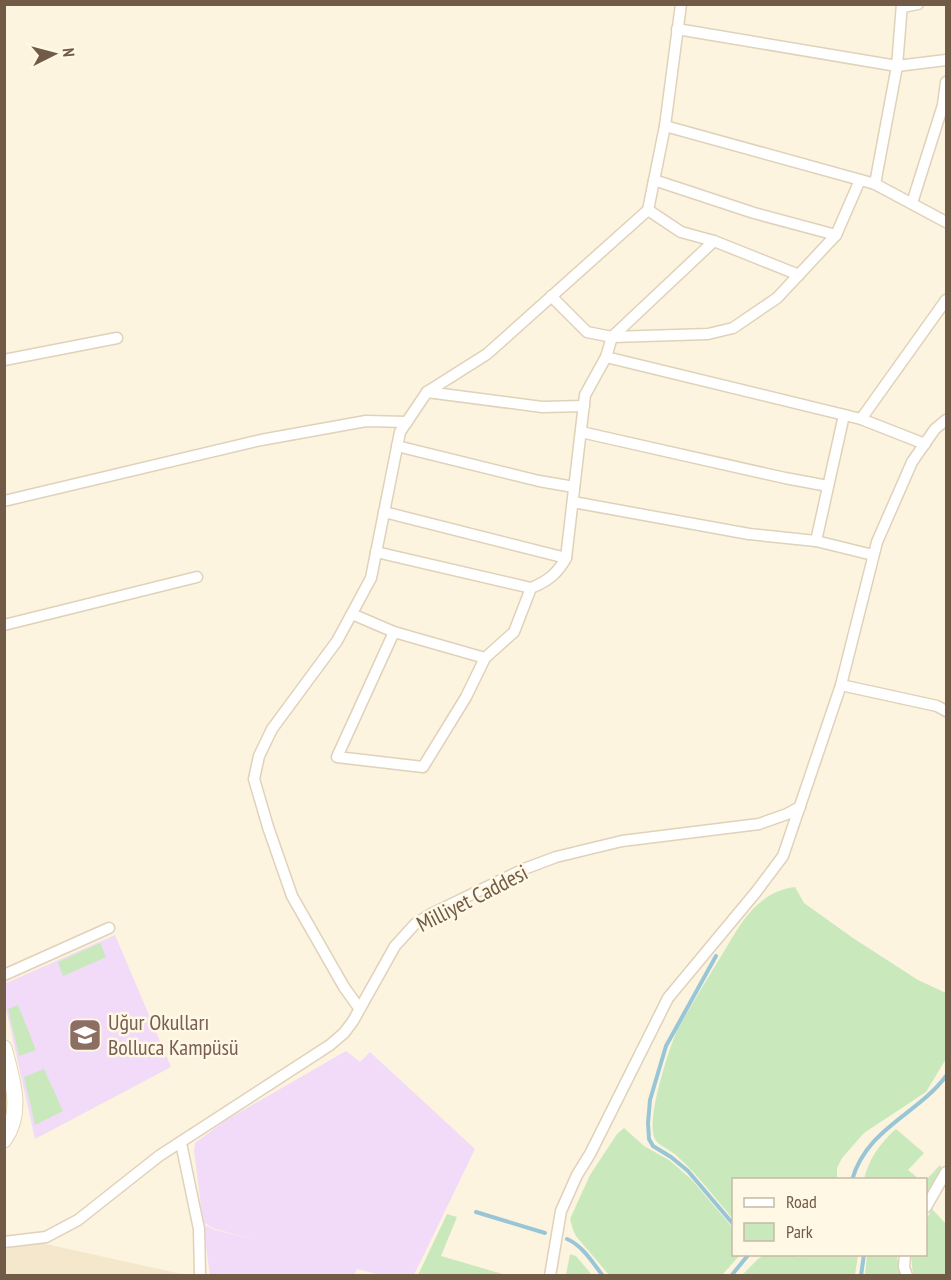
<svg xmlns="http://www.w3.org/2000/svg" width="951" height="1280" font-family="'PT Sans Narrow',sans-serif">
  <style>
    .residential { fill: #f4e7cc }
    .education { fill: #f1dbf8 }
    .green { fill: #c9e9bd }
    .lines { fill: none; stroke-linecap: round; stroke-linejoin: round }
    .stream { stroke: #99c6d7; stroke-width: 4 }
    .minor-casing { stroke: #e0d1ba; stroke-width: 13 }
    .secondary-casing { stroke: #e5d3b8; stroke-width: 17 }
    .minor { stroke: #fff; stroke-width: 10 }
    .secondary { stroke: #fff; stroke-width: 15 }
    .labels { text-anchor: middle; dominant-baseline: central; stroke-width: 5; stroke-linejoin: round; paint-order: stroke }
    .street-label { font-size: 22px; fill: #725b46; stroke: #fff8e4 }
    .education-label { font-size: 22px; fill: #785e54; stroke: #fff8e4; text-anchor: start }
  </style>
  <rect width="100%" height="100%" fill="#fcf4de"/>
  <polygon class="residential" points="5,1235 186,1275 5,1276"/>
  <g class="education">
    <polygon points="115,935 171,1067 35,1139 5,1004 4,984"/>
    <polygon points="346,1051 360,1062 370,1052 475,1149 414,1275 380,1275 357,1269 354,1276 210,1276 203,1224 212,1229 259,1241 212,1228 203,1222 194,1150 195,1143 226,1120"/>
  </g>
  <g class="green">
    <path d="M795,887L804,903L853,938L918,980L946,993V1059L926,1092L864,1133L842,1158L837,1168V1179L734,1180L733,1219C715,1198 698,1175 678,1157C672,1150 657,1146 654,1137C647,1116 668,1052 677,1030C691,1006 705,982 720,958C739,927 755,892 795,887Z"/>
    <polygon points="100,943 106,957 63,976 58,962"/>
    <polygon points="18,1005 36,1050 19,1056 8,1009"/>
    <polygon points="44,1069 63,1111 35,1125 24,1077"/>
    <polygon points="624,1128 644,1146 669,1160 691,1179 733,1228 734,1254 740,1255 722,1275 609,1275 576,1236 573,1230 570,1219 590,1175 617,1134"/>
    <path d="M896,1129L924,1153L908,1170L919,1179H864C869,1159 880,1143 896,1129Z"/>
    <polygon points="940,1165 942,1169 926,1197 926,1180"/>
    <polygon points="932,1209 946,1224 946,1275 913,1276 911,1255 926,1254 926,1220"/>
    <polygon points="447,1214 457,1217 441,1256 506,1275 418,1275"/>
    <polygon points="570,1254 576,1256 592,1275 566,1275"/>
    <polygon points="768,1254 791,1255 798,1257 818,1255 858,1255 855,1275 742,1275 759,1258"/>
    <polygon points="867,1255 898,1255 897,1258 902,1275 865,1276"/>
  </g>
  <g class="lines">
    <g class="stream">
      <polyline points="716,956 666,1046 650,1100 648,1123 649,1139 653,1146 671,1157 688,1171 734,1225"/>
      <path d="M852,1180C867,1128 917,1115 946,1076"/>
      <polyline points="476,1212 545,1233"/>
      <path d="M567,1239C582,1245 593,1263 603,1276"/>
      <polyline points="731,1276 749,1254"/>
      <polyline points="861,1276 864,1254"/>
    </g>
    <defs>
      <g id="minor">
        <polyline points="903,7 918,4"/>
        <polyline points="677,29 897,66 946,60"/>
        <polyline points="665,126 875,184 946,222"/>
        <polyline points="654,180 754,213 836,235"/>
        <polyline points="875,184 897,66 902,4"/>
        <polyline points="912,203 943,105 946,82"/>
        <polyline points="648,210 681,232 714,241 799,275"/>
        <polyline points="551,296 587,332 612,337 708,334 733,328 777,298 836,235 860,180"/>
        <polyline points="606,357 861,419 925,444"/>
        <polyline points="4,360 117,338"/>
        <polyline points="427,392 542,407 584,406"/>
        <polyline points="861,419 946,300"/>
        <polyline points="581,432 785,478 828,486"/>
        <polyline points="397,446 539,481 574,487"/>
        <polyline points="4,501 261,440 366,421 407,422"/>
        <polyline points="573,502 749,534 816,541 873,555"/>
        <polyline points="384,512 566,558"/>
        <polyline points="816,541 844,415"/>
        <path d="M376,552L531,588C548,581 557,574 566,558L585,395L606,357L612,337L714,241"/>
        <polyline points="352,614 394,632 485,658"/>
        <polyline points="4,625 197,577"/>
        <polyline points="394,632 337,757 423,767 466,697 485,658 514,632 531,588"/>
        <polyline points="841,685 937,706 946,711"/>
        <polyline points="4,975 109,928"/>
        <polyline points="359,1008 344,987 292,896 268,827 254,779 259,756 272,729 337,641 371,578 400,432 427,392 487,354 648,210 665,126 681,4"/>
        <polyline points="181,1143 199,1229 200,1276"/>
        <polyline points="926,1207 946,1172"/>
        <polyline points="4,1242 46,1237 78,1220 159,1156 330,1045 344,1033 353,1021 395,946 415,924 431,914 524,869 556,857 622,841 759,824 787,814 800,807"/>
        <polyline points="905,1254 904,1267 907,1276"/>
        <polyline points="550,1276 561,1211 577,1175 590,1154 668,998 756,892 783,856 841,685 877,542 912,462 935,429 946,420"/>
      </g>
      <path id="secondary" d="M4,1048C12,1078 24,1112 4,1140"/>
    </defs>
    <use href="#minor" class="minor-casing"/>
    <use href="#secondary" class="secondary-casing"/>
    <use href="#minor" class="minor"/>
    <use href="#secondary" class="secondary"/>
  </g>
  <defs>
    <symbol id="school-square" viewBox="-11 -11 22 22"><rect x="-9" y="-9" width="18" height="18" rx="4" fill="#8d6e63" stroke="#fff8e4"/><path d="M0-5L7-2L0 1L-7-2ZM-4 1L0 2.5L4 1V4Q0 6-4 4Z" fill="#fff"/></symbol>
  </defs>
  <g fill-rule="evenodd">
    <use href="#school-square" x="66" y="1016" width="38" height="38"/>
  </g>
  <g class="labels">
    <g class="street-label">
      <text transform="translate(472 898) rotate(-27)">Milliyet Caddesi</text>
    </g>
    <g class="education-label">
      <text x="108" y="1022">Uğur Okulları<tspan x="108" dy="25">Bolluca Kampüsü</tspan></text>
    </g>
  </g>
  <rect width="951" height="1280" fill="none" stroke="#725b46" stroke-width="12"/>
  <rect x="732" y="1178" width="195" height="78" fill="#fff8e4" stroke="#c7b9a5" stroke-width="1.5"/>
  <rect x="744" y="1198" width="30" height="9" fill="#ffffff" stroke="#c7b9a5" stroke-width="1.5"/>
  <text x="786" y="1208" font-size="18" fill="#725b46">Road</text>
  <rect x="744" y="1223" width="30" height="18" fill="#c9e9bd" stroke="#c7b9a5" stroke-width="1.5"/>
  <text x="786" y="1238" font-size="18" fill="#725b46">Park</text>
  <g transform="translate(54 54) rotate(84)" stroke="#fff8e4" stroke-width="4.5" paint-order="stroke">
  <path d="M0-4.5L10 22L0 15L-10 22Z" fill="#725b46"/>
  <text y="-9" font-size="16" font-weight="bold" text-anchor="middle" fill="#725b46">N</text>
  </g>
</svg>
